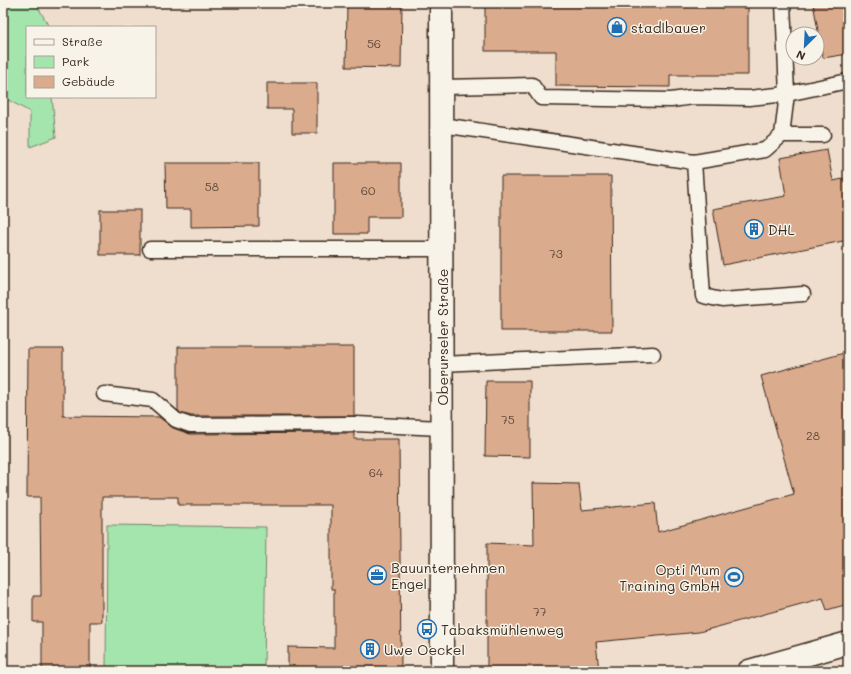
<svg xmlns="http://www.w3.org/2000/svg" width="851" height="674" font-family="Mali,sans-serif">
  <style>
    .built { fill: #efddcd; fill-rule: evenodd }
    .green { fill: #a4e5ae; stroke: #708866 }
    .building { fill: #dbab8d; stroke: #3b2a1e }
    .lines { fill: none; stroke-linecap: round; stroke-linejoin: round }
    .service-casing { stroke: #3b2a1e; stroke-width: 17 }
    .minor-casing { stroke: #3b2a1e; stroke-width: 25 }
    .service { stroke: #f7f3e8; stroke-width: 14 }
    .minor { stroke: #f7f3e8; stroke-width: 22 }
    .labels { text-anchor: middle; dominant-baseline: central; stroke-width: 3; stroke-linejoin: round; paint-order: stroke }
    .number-label { font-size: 12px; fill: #634a3a }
    .poi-label { font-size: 14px; fill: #3b2a1e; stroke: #f7f3e8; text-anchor: start }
    .street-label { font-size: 14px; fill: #3b2a1e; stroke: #f7f3e8 }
  </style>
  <rect width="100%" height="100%" fill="#f7f3e8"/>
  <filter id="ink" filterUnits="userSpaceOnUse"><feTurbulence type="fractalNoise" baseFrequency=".025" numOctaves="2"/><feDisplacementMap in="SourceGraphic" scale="8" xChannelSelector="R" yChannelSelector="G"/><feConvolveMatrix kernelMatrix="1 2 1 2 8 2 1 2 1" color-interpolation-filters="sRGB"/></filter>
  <g filter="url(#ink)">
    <path class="built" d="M36,3H848V671H3V97L30,112V147L56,136L52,97H155V27H49ZM793,34H817V58H793Z"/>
    <g class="green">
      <polygon points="3,3 36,3 49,27 27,27 27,97 52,97 56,137 30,147 30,112 3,97"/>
      <polygon points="107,525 266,527 264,671 106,671"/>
    </g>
    <g class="building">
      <polygon points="347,3 402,3 401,68 346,67"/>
      <polygon points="485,3 748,3 748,75 670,75 670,87 556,86 556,51 485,51"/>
      <polygon points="813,3 848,3 848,54 823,58"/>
      <polygon points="267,83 317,83 317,133 292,133 292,109 267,109"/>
      <polygon points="827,150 833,181 848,178 848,240 723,265 713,209 786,196 780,158"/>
      <polygon points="165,163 259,163 259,226 191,227 191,209 166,209"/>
      <polygon points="334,163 401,163 401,217 367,217 367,234 334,234"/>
      <polygon points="501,176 611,176 612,331 501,331"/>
      <rect x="100" y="210" width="40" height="45"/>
      <polygon points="178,347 354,347 354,416 191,416 180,413 178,410"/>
      <polygon points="28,349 63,349 63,416 159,417 173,428 190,434 354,433 354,439 399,439 401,671 288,671 288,647 334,648 334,589 331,589 331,505 178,505 178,497 102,497 102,622 90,622 90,671 42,671 42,622 33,622 33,596 41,596 40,497 27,497"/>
      <polygon points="848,352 848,604 827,610 823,598 699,632 596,642 599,671 487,671 487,543 534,545 533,483 579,484 582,510 655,503 658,532 794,494 761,376"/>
      <polygon points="486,381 530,381 530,457 485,456"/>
    </g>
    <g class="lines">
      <defs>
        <g id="service">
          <polyline points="442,87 532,85 541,98 671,100 693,97 749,98 787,94 848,81"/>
          <polyline points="442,125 694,162 765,150 782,135 787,94 783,3"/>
          <polyline points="782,135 823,135"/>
          <polyline points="694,162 703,296 722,300 803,294"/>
          <polyline points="150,249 442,249"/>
          <polyline points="442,364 653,354"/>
          <polyline points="104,394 153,400 176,420 190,425 356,424 441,428"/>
        </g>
        <g id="minor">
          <path d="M441,3C443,226 440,448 442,671"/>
          <polyline points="749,671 848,643"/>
        </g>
      </defs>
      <use href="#service" class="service-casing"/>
      <use href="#minor" class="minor-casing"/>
      <use href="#service" class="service"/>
      <use href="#minor" class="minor"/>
    </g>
  </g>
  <defs>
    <symbol id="shop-ring" viewBox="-11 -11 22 22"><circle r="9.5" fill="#f7f3e8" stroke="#1f6fb2" stroke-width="1.5"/><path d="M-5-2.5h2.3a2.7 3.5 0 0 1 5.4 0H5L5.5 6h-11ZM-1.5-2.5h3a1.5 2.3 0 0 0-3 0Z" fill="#1f6fb2"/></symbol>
    <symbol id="building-ring" viewBox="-11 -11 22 22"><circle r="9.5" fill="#f7f3e8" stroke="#1f6fb2" stroke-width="1.5"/><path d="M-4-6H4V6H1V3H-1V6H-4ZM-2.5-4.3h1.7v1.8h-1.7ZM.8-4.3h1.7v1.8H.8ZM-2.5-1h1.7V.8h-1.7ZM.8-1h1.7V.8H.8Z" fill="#1f6fb2"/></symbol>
    <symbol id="office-ring" viewBox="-11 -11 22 22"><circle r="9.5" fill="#f7f3e8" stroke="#1f6fb2" stroke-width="1.5"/><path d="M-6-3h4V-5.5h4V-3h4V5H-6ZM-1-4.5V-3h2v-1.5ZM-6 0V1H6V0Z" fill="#1f6fb2"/></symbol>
    <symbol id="stadium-ring" viewBox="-11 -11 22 22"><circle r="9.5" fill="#f7f3e8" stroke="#1f6fb2" stroke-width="1.5"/><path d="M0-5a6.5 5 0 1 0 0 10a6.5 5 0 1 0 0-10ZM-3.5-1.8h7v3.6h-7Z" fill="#1f6fb2"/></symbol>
    <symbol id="bus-ring" viewBox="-11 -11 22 22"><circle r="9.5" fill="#f7f3e8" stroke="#1f6fb2" stroke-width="1.5"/><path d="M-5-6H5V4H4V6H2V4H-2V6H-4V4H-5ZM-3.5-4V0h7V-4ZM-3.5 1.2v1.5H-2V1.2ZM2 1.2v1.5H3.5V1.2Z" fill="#1f6fb2"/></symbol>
  </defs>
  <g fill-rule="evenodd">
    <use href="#shop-ring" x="606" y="16" width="22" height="22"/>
    <use href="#building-ring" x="743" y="218" width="22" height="22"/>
    <use href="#office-ring" x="366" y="564" width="22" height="22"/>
    <use href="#stadium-ring" x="723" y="566" width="22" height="22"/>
    <use href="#bus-ring" x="416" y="618" width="22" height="22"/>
    <use href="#building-ring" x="359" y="638" width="22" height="22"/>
  </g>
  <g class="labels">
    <g class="number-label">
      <text x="374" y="43">56</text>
      <text x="212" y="186">58</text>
      <text x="368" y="190">60</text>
      <text x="556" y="253">73</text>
      <text x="508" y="419">75</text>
      <text x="813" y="435">28</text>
      <text x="376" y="472">64</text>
      <text x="540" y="611">77</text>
    </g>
    <g class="poi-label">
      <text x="631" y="27">stadlbauer</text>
      <text x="768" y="229">DHL</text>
      <text x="391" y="567">Bauunternehmen<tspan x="391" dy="16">Engel</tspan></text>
      <text x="720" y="569" text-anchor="end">Opti Mum<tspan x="720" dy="16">Training GmbH</tspan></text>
      <text x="441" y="629">Tabaksmühlenweg</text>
      <text x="384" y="649">Uwe Oeckel</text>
    </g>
    <g class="street-label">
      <text transform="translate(442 337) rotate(-90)">Oberurseler Straße</text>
    </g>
  </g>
  <rect width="851" height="674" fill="none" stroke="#f7f3e8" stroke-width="16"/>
  <rect x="8" y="8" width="835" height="658" fill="none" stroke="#3b2a1e" stroke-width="1.5" filter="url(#ink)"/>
  <rect x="26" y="26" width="130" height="72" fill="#f7f3e8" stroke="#aca397"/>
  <rect x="34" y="39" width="20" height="6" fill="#f7f3e8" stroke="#aca397"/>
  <text x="62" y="46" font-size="12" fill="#3b2a1e">Straße</text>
  <rect x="34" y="56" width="20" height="12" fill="#a4e5ae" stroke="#aca397"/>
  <text x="62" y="66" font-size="12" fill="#3b2a1e">Park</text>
  <rect x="34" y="76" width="20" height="12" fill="#dbab8d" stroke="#aca397"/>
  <text x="62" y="86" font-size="12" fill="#3b2a1e">Gebäude</text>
  <g transform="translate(805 46) rotate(204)"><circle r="19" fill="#f7f3e8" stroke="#aca397"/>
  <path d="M0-3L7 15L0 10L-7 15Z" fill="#1f6fb2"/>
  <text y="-6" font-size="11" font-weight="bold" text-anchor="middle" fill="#3b2a1e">N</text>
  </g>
</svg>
